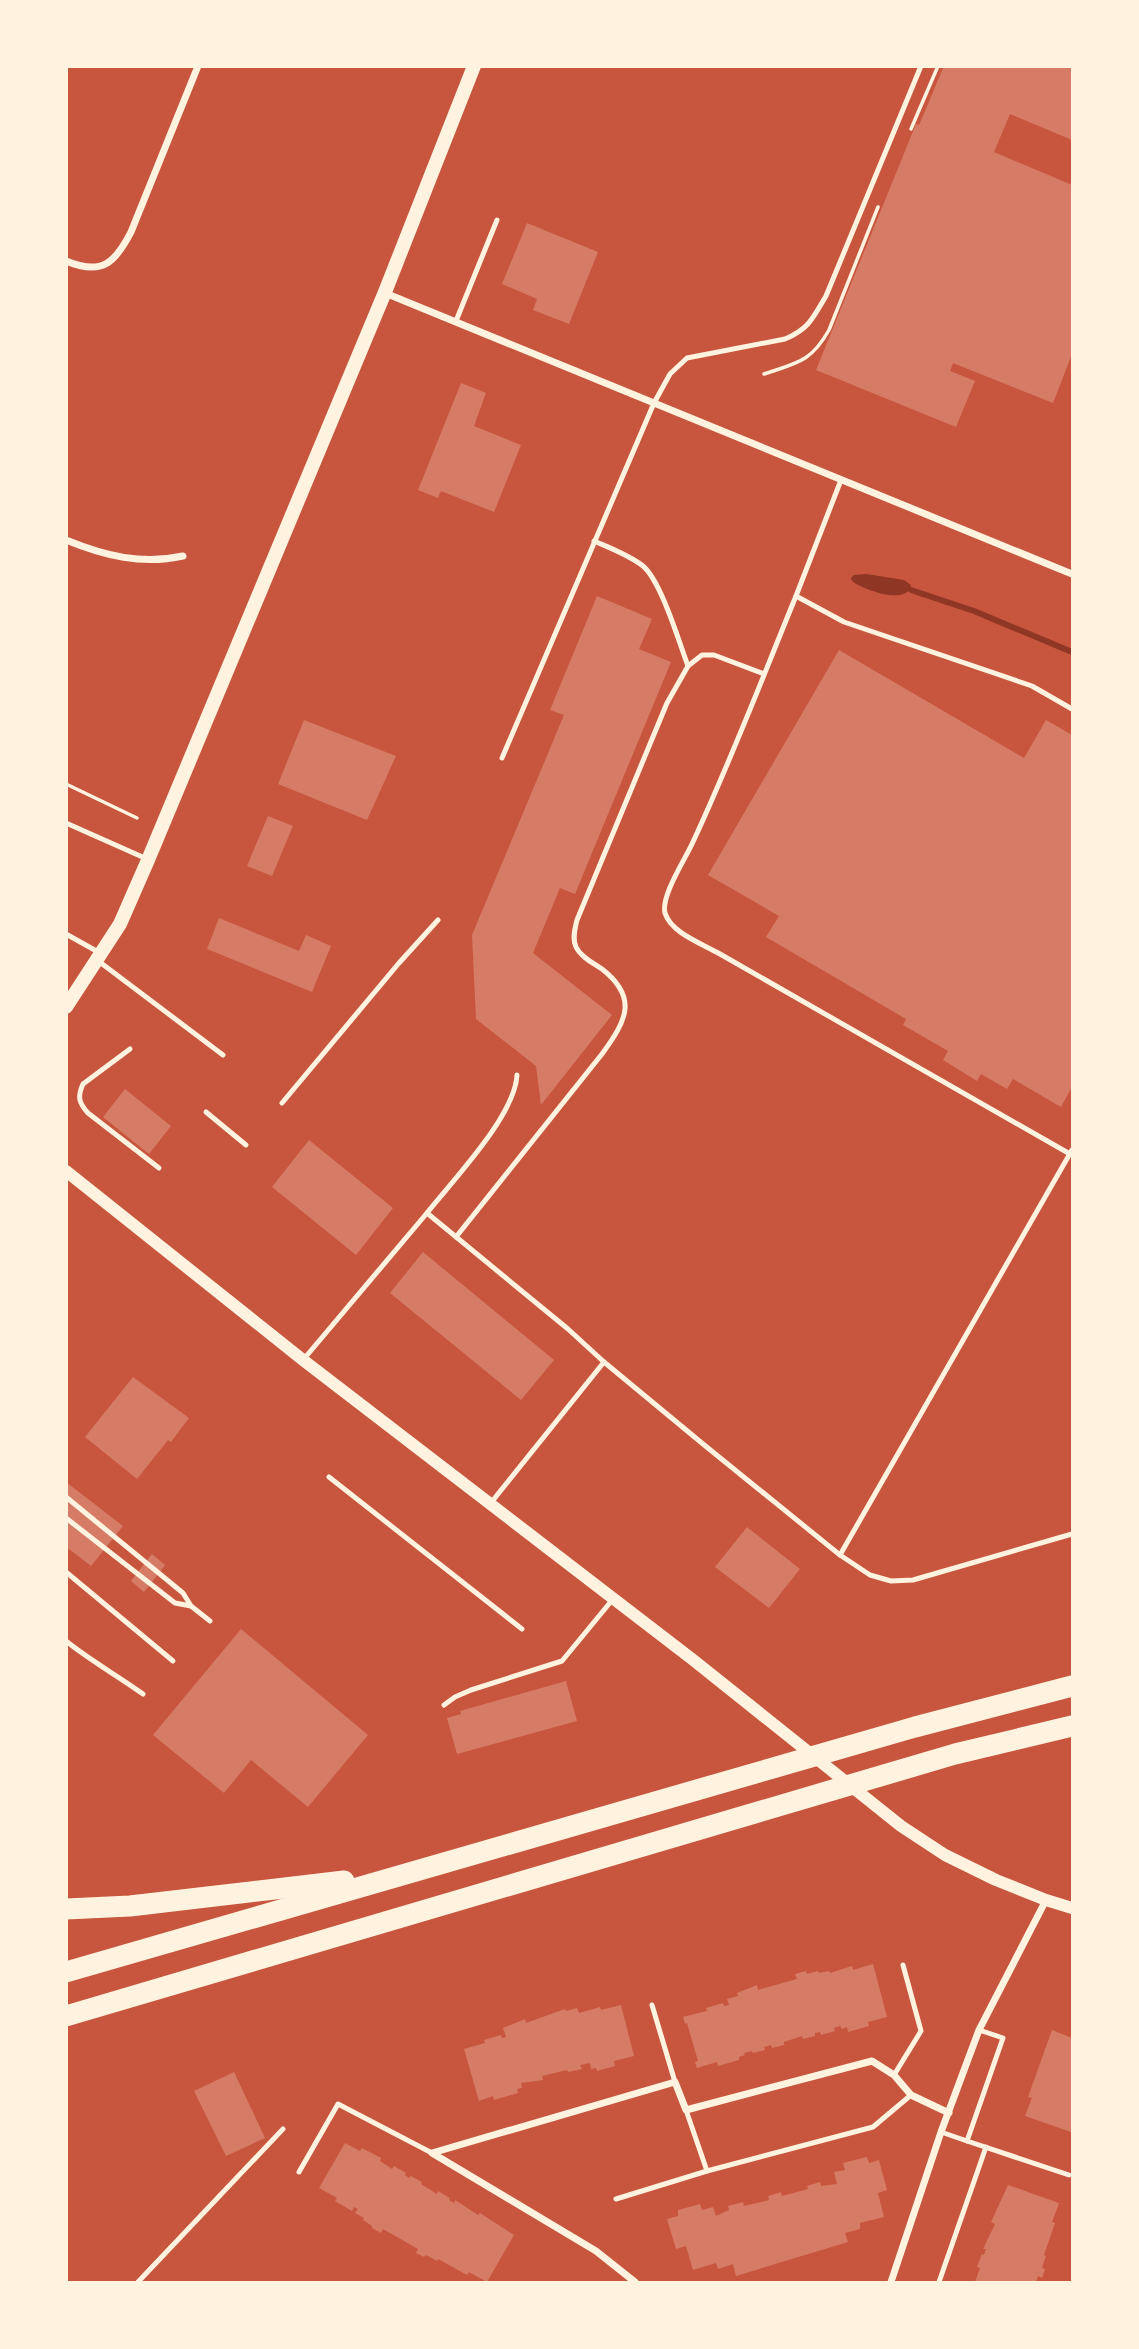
<svg xmlns="http://www.w3.org/2000/svg" width="1139" height="2349" font-family="Ubuntu,sans-serif">
  <style>
    .water { fill: #8f3625 }
    .lines { fill: none; stroke-linecap: round; stroke-linejoin: round }
    .stream { stroke: #8f3625; stroke-width: 6 }
    .building { fill: #d67c66 }
    .path { stroke: #fff3e0; stroke-width: 3.5 }
    .service { stroke: #fff3e0; stroke-width: 5 }
    .minor { stroke: #fff3e0; stroke-width: 7 }
    .tertiary { stroke: #fff3e0; stroke-width: 12 }
    .secondary { stroke: #fff3e0; stroke-width: 14 }
    .motorway { stroke: #fff3e0; stroke-width: 21 }
  </style>
  <rect width="100%" height="100%" fill="#c8553d"/>
  <path class="water" d="M866,574L904,580L911,585C908,606 863,590 852,581L851,578L854,575Z"/>
  <g class="lines">
    <polyline class="stream" points="911,590 974,611 1072,652"/>
  </g>
  <g class="building">
    <polygon points="944,66 1072,66 1072,140 1010,114 994,152 1072,185 1072,354 1053,403 953,363 950,371 975,381 956,427 816,370 916,124 919,125"/>
    <polygon points="527,223 598,252 569,324 533,310 537,299 502,284"/>
    <polygon points="461,383 486,393 474,426 521,445 494,512 441,491 438,498 418,490"/>
    <polygon points="597,596 652,619 639,649 671,662 575,894 560,888 533,953 612,1015 541,1105 536,1066 476,1019 472,935 564,715 550,710"/>
    <polygon points="839,650 1024,758 1046,720 1072,735 1072,1087 1061,1107 1013,1079 1007,1089 981,1074 977,1081 943,1060 948,1051 903,1025 906,1019 766,937 779,916 708,875"/>
    <polygon points="304,720 396,756 367,820 278,784"/>
    <polygon points="268,816 293,826 272,876 247,866"/>
    <polygon points="219,918 299,951 306,935 331,946 312,992 207,949"/>
    <polygon points="125,1089 171,1126 149,1154 103,1117"/>
    <polygon points="309,1140 393,1208 356,1255 272,1187"/>
    <polygon points="423,1252 554,1360 521,1400 390,1293"/>
    <polygon points="133,1377 189,1418 171,1442 168,1440 137,1479 85,1437"/>
    <polygon points="66,1482 123,1526 91,1566 69,1549 66,1552"/>
    <polygon points="747,1527 800,1569 769,1608 715,1567"/>
    <polygon points="152,1554 165,1565 144,1592 131,1581"/>
    <polygon points="241,1629 368,1735 308,1807 251,1760 224,1793 153,1735"/>
    <polygon points="566,1681 577,1721 457,1754 447,1718 461,1714 460,1711"/>
    <polygon points="873,1964 887,2017 868,2022 869,2026 848,2032 847,2027 842,2029 840,2026 834,2028 835,2031 821,2035 820,2032 815,2033 815,2036 803,2039 802,2036 784,2042 784,2045 772,2048 771,2045 764,2047 765,2050 753,2053 752,2051 744,2053 745,2055 739,2057 739,2060 718,2066 717,2062 697,2068 695,2062 698,2061 687,2023 685,2024 683,2017 707,2011 706,2008 723,2003 724,2006 729,2005 727,1999 738,1996 737,1993 757,1985 758,1990 797,1979 795,1974 806,1971 807,1974 818,1971 819,1973 829,1971 830,1973 852,1966 853,1970"/>
    <polygon points="621,2005 634,2056 614,2061 615,2066 597,2071 596,2068 591,2069 590,2063 580,2065 582,2069 568,2072 567,2070 542,2076 543,2080 521,2083 522,2088 517,2089 518,2093 494,2100 493,2096 479,2101 464,2049 485,2043 484,2040 501,2035 502,2038 506,2037 503,2028 525,2019 526,2023 565,2009 566,2011 577,2008 579,2013 600,2007 601,2010"/>
    <polygon points="1052,2030 1072,2038 1071,2132 1025,2116 1032,2098 1028,2097"/>
    <polygon points="234,2072 265,2138 226,2156 194,2091"/>
    <polygon points="345,2143 360,2151 362,2148 381,2158 380,2161 392,2169 394,2166 406,2173 405,2175 409,2178 411,2176 422,2182 421,2184 437,2194 438,2191 450,2198 449,2200 454,2203 455,2200 478,2215 480,2213 514,2235 487,2282 469,2272 467,2275 438,2259 437,2261 426,2255 424,2257 416,2253 418,2249 383,2229 381,2233 372,2228 372,2226 363,2220 364,2218 355,2213 358,2209 354,2207 352,2211 335,2201 337,2198 319,2188"/>
    <polygon points="867,2157 869,2163 879,2160 887,2190 878,2193 884,2217 860,2223 860,2229 845,2233 848,2242 736,2276 733,2264 718,2269 716,2263 693,2270 686,2246 676,2249 667,2219 678,2216 678,2210 700,2204 702,2210 713,2207 716,2216 729,2210 728,2206 743,2202 744,2206 769,2200 768,2196 781,2192 782,2196 808,2189 807,2186 820,2182 821,2186 837,2184 834,2172 845,2170 843,2163"/>
    <polygon points="1008,2185 1059,2203 1052,2222 1055,2223 1044,2255 1046,2256 1042,2268 1045,2269 1042,2278 1038,2276 1036,2282 975,2282 980,2268 977,2267 982,2254 984,2255 986,2249 983,2249 995,2224 991,2222"/>
  </g>
  <g class="lines">
    <g class="path">
      <polyline points="911,129 938,66"/>
      <path d="M764,374C797,363 811,362 829,330L878,207"/>
      <polyline points="66,784 137,818"/>
    </g>
    <g class="service">
      <polyline points="456,321 497,220"/>
      <polyline points="841,480 796,596 844,622 1032,686 1072,709"/>
      <path d="M594,541C610,548 629,555 643,566C661,581 679,642 688,666"/>
      <path d="M796,596C762,679 730,763 692,844C684,861 661,896 665,913C671,933 703,944 720,954L1070,1154"/>
      <path d="M502,758L654,403L670,374L687,358L785,339C809,329 813,318 826,296L921,66"/>
      <polyline points="66,823 147,859"/>
      <polyline points="66,934 100,953"/>
      <polyline points="97,960 223,1055"/>
      <path d="M130,1049L83,1084C77,1097 79,1103 88,1113L159,1168"/>
      <polyline points="282,1103 399,963 438,920"/>
      <polyline points="206,1112 246,1145"/>
      <path d="M427,1213C453,1180 515,1116 517,1075"/>
      <path d="M456,1237L602,1054C626,1021 639,998 602,969C593,963 581,957 576,947C572,939 575,928 577,920L667,703L688,666L702,655H714L764,674"/>
      <polyline points="303,1360 427,1213 568,1329 604,1362 703,1444 840,1555 870,1575 891,1581 913,1580 1072,1534"/>
      <polyline points="329,1477 522,1629"/>
      <polyline points="66,1497 183,1593 191,1606"/>
      <polyline points="490,1504 604,1362"/>
      <polyline points="66,1518 175,1603 191,1606 210,1621"/>
      <polyline points="840,1555 1072,1150"/>
      <polyline points="66,1572 173,1661"/>
      <path d="M66,1641C91,1661 118,1676 143,1694"/>
      <polyline points="444,1705 455,1697 471,1690 562,1661 613,1599"/>
      <polyline points="652,2005 675,2082"/>
      <polyline points="894,2075 921,2031 903,1965"/>
      <polyline points="686,2110 707,2171 873,2127 911,2095"/>
      <polyline points="941,2132 967,2141 1003,2038 979,2030"/>
      <polyline points="967,2141 1069,2175"/>
      <polyline points="299,2172 338,2104 432,2153"/>
      <polyline points="616,2199 707,2171"/>
      <polyline points="138,2282 283,2129"/>
      <polyline points="939,2282 986,2147"/>
    </g>
    <g class="minor">
      <path d="M66,261C102,276 115,263 131,232L198,66"/>
      <polyline points="385,293 1072,574"/>
      <path d="M66,540C105,556 142,565 183,556"/>
      <polyline points="635,2282 596,2251 432,2153 675,2082 686,2110 872,2061 894,2075 911,2095 949,2113"/>
      <polyline points="891,2282 941,2132 979,2030 1046,1900"/>
    </g>
    <polyline class="tertiary" points="66,1171 303,1360 692,1659 901,1826 945,1855 996,1880 1046,1900 1072,1908"/>
    <polyline class="secondary" points="66,1007 120,924 148,860 385,292 474,66"/>
    <g class="motorway">
      <polyline points="66,1909 130,1906 344,1881"/>
      <polyline points="66,1972 915,1727 1072,1686"/>
      <polyline points="66,2016 955,1754 1072,1726"/>
    </g>
  </g>
  <rect width="1139" height="2349" fill="none" stroke="#fff3e0" stroke-width="136"/>
</svg>
